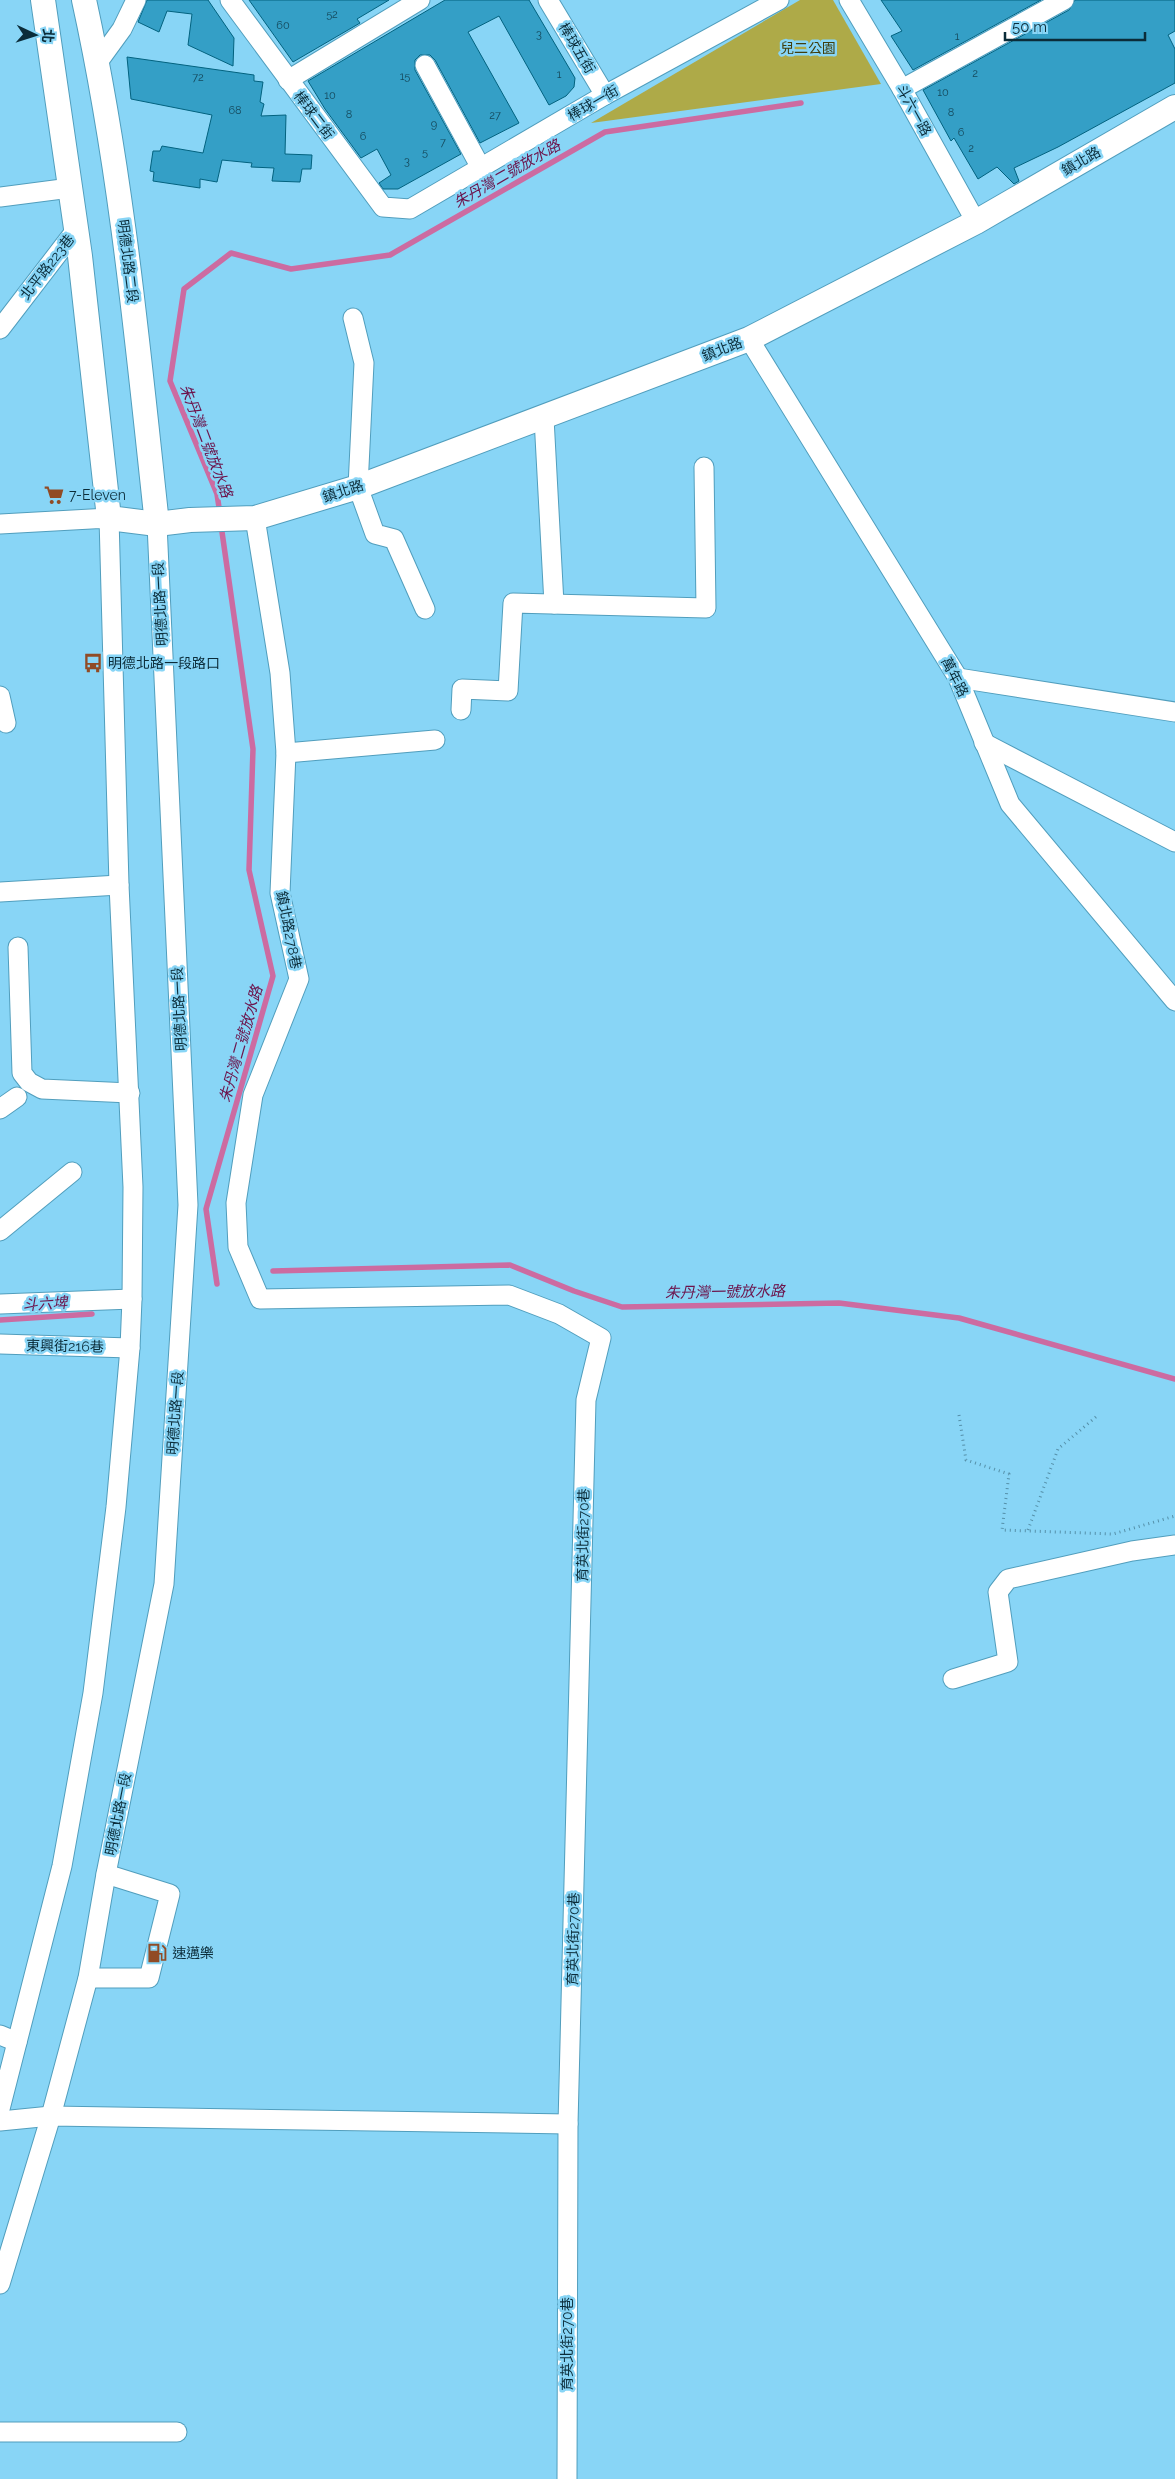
<svg xmlns="http://www.w3.org/2000/svg" width="1175" height="2479" font-family="Raleway,'Noto Sans TC',sans-serif">
  <style>
    .green { fill: #aeaa48 }
    .lines { fill: none; stroke-linecap: round; stroke-linejoin: round }
    .stream { stroke: #cc6ba1; stroke-width: 5.5 }
    .building { fill: #349fc6; stroke: #02627f }
    .minor-casing { stroke: #519ebd; stroke-width: 21 }
    .major-casing { stroke: #519ebd; stroke-width: 26 }
    .path { stroke: #5590a9; stroke-width: 3; stroke-dasharray: 1 4; stroke-linecap: butt }
    .minor { stroke: #fff; stroke-width: 19 }
    .major { stroke: #fff; stroke-width: 24 }
    .labels { text-anchor: middle; dominant-baseline: central; stroke-width: 5; stroke-linejoin: round; paint-order: stroke }
    .number-label { font-size: 11px; fill: #15495c }
    .street-label { font-size: 14px; fill: #0b2c39; stroke: #88d5f6 }
    .park-label { font-size: 14px; fill: #403e0d; stroke: #88d5f6 }
    .poi-label { font-size: 14px; fill: #0b2c39; stroke: #88d5f6; text-anchor: start }
    .water-label { font-size: 15px; font-style: italic; fill: #6c134b; stroke: #88d5f6 }
  </style>
  <rect width="100%" height="100%" fill="#88d5f6"/>
  <polygon class="green" points="800,0 833,0 881,84 591,123"/>
  <g class="lines">
    <g class="stream">
      <polyline points="220,514 217,494 170,381 184,289 231,253 291,269 390,255 605,132 801,103"/>
      <polyline points="273,1271 510,1265 574,1291 622,1307 839,1303 959,1318 1175,1379"/>
      <polyline points="217,1284 206,1209 273,976 249,870 253,749 221,525"/>
      <polyline points="0,1320 92,1314"/>
    </g>
  </g>
  <g class="building">
    <polygon points="147,0 208,0 234,38 233,66 188,45 192,14 167,11 159,32 138,22"/>
    <polygon points="249,0 389,0 357,19 360,23 293,62"/>
    <polygon points="445,0 529,0 575,78 574,87 566,96 549,105 499,16 468,32 519,123 480,143 435,60 430,55 420,55 415,60 415,70 461,154 398,189 383,189 379,183 391,175 377,149 361,158 325,109 308,81"/>
    <polygon points="881,0 1041,0 913,70 891,36 902,31"/>
    <polygon points="1075,0 1175,0 1175,31 1168,35 1175,49 1175,83 1058,147 1014,168 1019,181 1014,184 997,167 978,179 954,138 951,141 923,90 1069,10"/>
    <polygon points="127,57 254,75 254,81 263,82 260,102 264,104 261,116 286,115 285,154 312,155 311,169 302,169 300,182 272,181 274,168 251,167 252,163 222,160 217,182 200,179 200,188 153,181 154,172 150,171 153,151 160,151 162,146 203,153 212,115 131,99"/>
  </g>
  <g class="lines">
    <defs>
      <g id="minor">
        <polyline points="230,0 383,207 410,209 605,95 779,0"/>
        <polyline points="548,0 605,95"/>
        <polyline points="849,0 902,89 976,222"/>
        <polyline points="98,62 122,29 136,0"/>
        <polyline points="425,65 481,168"/>
        <polyline points="288,80 420,0"/>
        <polyline points="902,89 1064,0"/>
        <polyline points="0,197 70,188"/>
        <polyline points="353,318 364,363 358,487 375,534 394,539 425,609"/>
        <polyline points="0,329 76,230"/>
        <polyline points="749,339 958,678 1010,804 1175,1001"/>
        <polyline points="544,418 554,604"/>
        <polyline points="255,518 280,673 286,753 280,893 299,979 253,1095 236,1203 238,1247 260,1299 509,1295 559,1314 601,1338 586,1400 568,2124 567,2479"/>
        <polyline points="0,524 109,518 119,885 133,1187 132,1299 130,1348 116,1507 93,1693 62,1866 0,2109"/>
        <polyline points="958,678 1175,712"/>
        <polyline points="0,696 6,723"/>
        <polyline points="461,710 462,689 508,691 513,603 706,608 704,467"/>
        <polyline points="984,743 1175,842"/>
        <polyline points="286,753 435,740"/>
        <polyline points="0,892 119,885"/>
        <polyline points="18,947 22,1073 29,1082 42,1089 130,1093"/>
        <polyline points="0,1109 17,1097"/>
        <polyline points="0,1231 72,1172"/>
        <polyline points="0,1304 132,1299"/>
        <polyline points="0,1344 130,1348"/>
        <polyline points="953,1679 1008,1662 998,1592 1008,1579 1132,1551 1175,1545"/>
        <polyline points="88,1978 149,1978 170,1894 106,1874"/>
        <polyline points="0,2035 17,2042"/>
        <polyline points="0,2121 51,2116 568,2124"/>
        <polyline points="0,2284 51,2116 88,1978 106,1874 164,1584 188,1205 157,524"/>
        <polyline points="0,2432 177,2432"/>
      </g>
      <g id="major">
        <polyline points="43,0 80,256 109,518 157,524 190,520 255,518 358,487 749,339 976,222 1175,107"/>
        <path d="M84,0C122,173 138,349 157,524"/>
      </g>
    </defs>
    <use href="#minor" class="minor-casing"/>
    <use href="#major" class="major-casing"/>
    <g class="path">
      <polyline points="959,1415 966,1460 1009,1474 1002,1530 1113,1534 1175,1516"/>
      <polyline points="1028,1530 1058,1449 1097,1416"/>
    </g>
    <use href="#minor" class="minor"/>
    <use href="#major" class="major"/>
  </g>
  <defs>
    <symbol id="supermarket-bare" viewBox="-9 -9 18 18"><path d="M-6-5.5h2.5l.6 2H6L4.5 2H-2.5L-4.4-4H-6ZM-1.5 3.2a1.3 1.3 0 1 0 .1 0ZM3 3.2a1.3 1.3 0 1 0 .1 0Z" fill="#914b25" stroke="#88d5f6" stroke-width="2.5" paint-order="stroke"/></symbol>
    <symbol id="bus-bare" viewBox="-9 -9 18 18"><path d="M-5-6H5V4H4V6H2V4H-2V6H-4V4H-5ZM-3.5-4V0h7V-4ZM-3.5 1.2v1.5H-2V1.2ZM2 1.2v1.5H3.5V1.2Z" fill="#914b25" stroke="#88d5f6" stroke-width="2.5" paint-order="stroke"/></symbol>
    <symbol id="fuel-bare" viewBox="-9 -9 18 18"><path d="M-5.5-6h7V0h2V4h1.3V-2.5L3-4.5l.8-.8L6-3V5H2.5V1h-1V6h-7ZM-4.2-4.7v3.2H.2V-4.7Z" fill="#914b25" stroke="#88d5f6" stroke-width="2.5" paint-order="stroke"/></symbol>
  </defs>
  <g fill-rule="evenodd">
    <use href="#supermarket-bare" x="40" y="481" width="28" height="28"/>
    <use href="#bus-bare" x="79" y="649" width="28" height="28"/>
    <use href="#fuel-bare" x="143" y="1939" width="28" height="28"/>
  </g>
  <g class="labels">
    <g class="number-label">
      <text x="332" y="14">52</text>
      <text x="283" y="25">60</text>
      <text x="539" y="34">3</text>
      <text x="957" y="36">1</text>
      <text x="975" y="73">2</text>
      <text x="559" y="74">1</text>
      <text x="405" y="76">15</text>
      <text x="198" y="77">72</text>
      <text x="943" y="92">10</text>
      <text x="330" y="95">10</text>
      <text x="235" y="110">68</text>
      <text x="951" y="112">8</text>
      <text x="349" y="114">8</text>
      <text x="495" y="115">27</text>
      <text x="434" y="124">9</text>
      <text x="961" y="132">6</text>
      <text x="363" y="136">6</text>
      <text x="443" y="142">7</text>
      <text x="971" y="148">2</text>
      <text x="425" y="152">5</text>
      <text x="407" y="161">3</text>
    </g>
    <g class="street-label">
      <text transform="translate(577 48) rotate(59)">棒球五街</text>
      <text transform="translate(593 103) rotate(-30)">棒球一街</text>
      <text transform="translate(914 110) rotate(61)">斗六一路</text>
      <text transform="translate(314 115) rotate(53)">棒球二街</text>
      <text transform="translate(1081 161) rotate(-30)">鎮北路</text>
      <text transform="translate(128 261) rotate(83)">明德北路二段</text>
      <text transform="translate(47 267) rotate(-52)">北平路223巷</text>
      <text transform="translate(722 349) rotate(-21)">鎮北路</text>
      <text transform="translate(343 491) rotate(-18)">鎮北路</text>
      <text transform="translate(160 604) rotate(-93)">明德北路一段</text>
      <text transform="translate(955 677) rotate(63)">萬年路</text>
      <text transform="translate(289 930) rotate(79)">鎮北路278巷</text>
      <text transform="translate(179 1009) rotate(-93)">明德北路一段</text>
      <text transform="translate(65 1346) rotate(1)">東興街216巷</text>
      <text transform="translate(175 1413) rotate(-86)">明德北路一段</text>
      <text transform="translate(583 1535) rotate(-89)">育英北街270巷</text>
      <text transform="translate(118 1814) rotate(-79)">明德北路一段</text>
      <text transform="translate(573 1939) rotate(-89)">育英北街270巷</text>
      <text transform="translate(567 2344) rotate(-90)">育英北街270巷</text>
    </g>
    <g class="park-label">
      <text x="808" y="48">兒二公園</text>
    </g>
    <g class="poi-label">
      <text x="69" y="495">7-Eleven</text>
      <text x="108" y="663">明德北路一段路口</text>
      <text x="172" y="1953">速邁樂</text>
    </g>
    <g class="water-label">
      <text transform="translate(507 174) rotate(-30)">朱丹灣二號放水路</text>
      <text transform="translate(206 441) rotate(69)">朱丹灣二號放水路</text>
      <text transform="translate(241 1044) rotate(-74)">朱丹灣二號放水路</text>
      <text transform="translate(725 1292) rotate(-1)">朱丹灣一號放水路</text>
      <text transform="translate(45 1304) rotate(-4)">斗六埤</text>
    </g>
  </g>
  <g transform="translate(35 35) rotate(94)" stroke="#88d5f6" stroke-width="4" paint-order="stroke">
  <path d="M0-4L9 19L0 12L-9 19Z" fill="#0b2c39"/>
  <text y="-8" font-size="14" font-weight="bold" text-anchor="middle" fill="#0b2c39">北</text>
  </g>
  <path d="M1005 32v8h140v-8" fill="none" stroke="#0b2c39" stroke-width="2.5"/>
  <text x="1012" y="32" font-size="15" fill="#0b2c39" stroke="#88d5f6" stroke-width="4" paint-order="stroke">50 m</text>
</svg>
